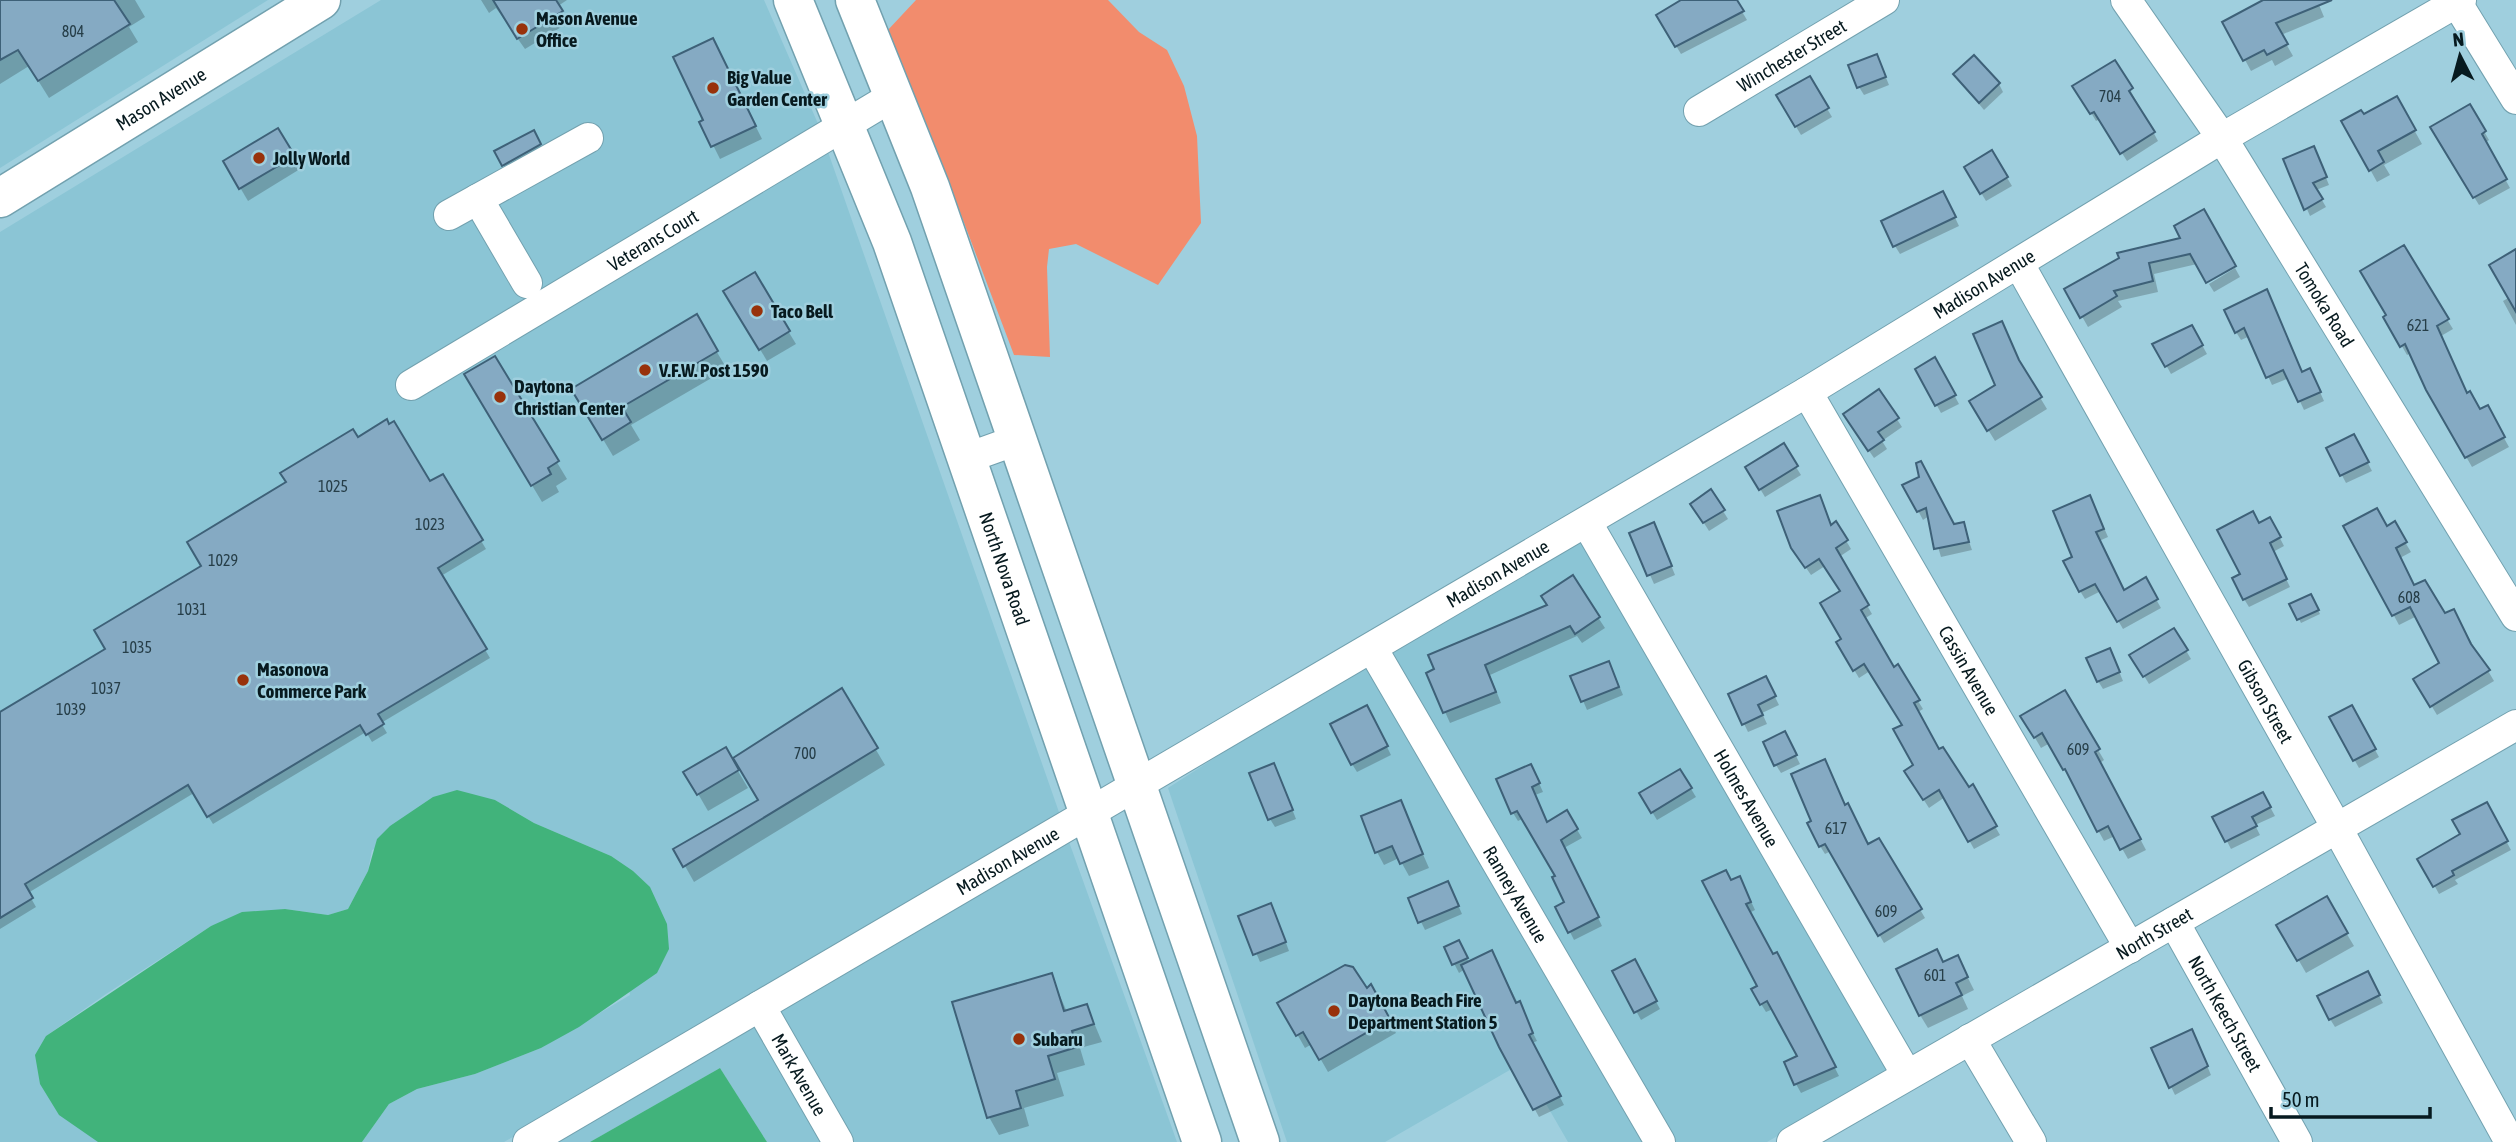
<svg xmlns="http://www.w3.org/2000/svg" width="2516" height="1142" font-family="'Asap Condensed',sans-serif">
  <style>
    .built { fill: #8bc5d5; fill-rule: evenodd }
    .green { fill: #f28c6d }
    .water { fill: #41b37b }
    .shadow { fill: #0003 }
    .building { fill: #85aac3; stroke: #3e6178; stroke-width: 2 }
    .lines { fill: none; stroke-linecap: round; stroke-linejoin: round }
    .minor-casing { stroke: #72a1af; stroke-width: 32 }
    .major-casing { stroke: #72a1af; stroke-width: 41 }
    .minor { stroke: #fff; stroke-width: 30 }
    .major { stroke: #fff; stroke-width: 38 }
    .poi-dot { fill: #98320b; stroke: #9fcfde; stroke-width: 2.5 }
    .labels { text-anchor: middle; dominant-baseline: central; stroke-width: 5; stroke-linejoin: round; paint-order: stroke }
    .number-label { font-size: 16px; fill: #263e48 }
    .poi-label { font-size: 19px; font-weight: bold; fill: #071a1f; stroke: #9fcfde; text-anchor: start }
    .street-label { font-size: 19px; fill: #071a1f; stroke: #9fcfde }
  </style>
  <rect width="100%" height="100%" fill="#9fcfde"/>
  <g class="built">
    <polygon points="0,0 268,0 0,168"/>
    <path d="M381,0H764L819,126L396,380L407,401L827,149L1060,815L504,1142H362L389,1104L417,1089L475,1074L541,1048L630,995L611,856L534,823L495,800L372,850L368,871L348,909L328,915L285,909L211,926L106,994L46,1036L98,1142H0V232ZM593,122L602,144L493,204L542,286L524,299L474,215L444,231L435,209Z"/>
    <polygon points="1583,539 1892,1070 1767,1142 1673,1142 1388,653"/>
    <polygon points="1368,664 1647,1142 1568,1142 1527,1071 1515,1067 1385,1142 1287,1142 1168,788 1283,714"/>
    <polygon points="1068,839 1177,1142 767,1142 720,1068 590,1142 551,1142"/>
  </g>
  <polygon class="green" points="916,0 1108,0 1139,32 1167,50 1184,86 1197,136 1201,223 1158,285 1076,244 1049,249 1047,267 1050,357 1014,355 929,130 887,31"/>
  <g class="water">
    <polygon points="457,790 495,800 534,823 611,856 633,871 650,887 667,924 669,949 657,973 579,1027 541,1048 475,1074 417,1089 389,1104 362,1142 98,1142 59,1115 40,1084 35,1055 46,1036 211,926 242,912 285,909 328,915 348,909 368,871 377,839 390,826 433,797"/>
    <polygon points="720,1068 767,1142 590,1142"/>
  </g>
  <g class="shadow">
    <polygon points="0,0 135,0 145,17 129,27 138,42 49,98 29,66 0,84"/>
    <polygon points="481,0 567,0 558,6 568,23 525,49 496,8 489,13"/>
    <polygon points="1684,0 1735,0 1747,20 1681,54 1658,16"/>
    <polygon points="2267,0 2317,0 2324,17 2281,35 2293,56 2275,66 2272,60 2251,71 2225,23"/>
    <polygon points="719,53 762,139 720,159 702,123 706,121"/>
    <polygon points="1877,56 1889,85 1864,95 1859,87"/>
    <polygon points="2115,62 2158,141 2127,161 2100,119 2096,121 2075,86"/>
    <polygon points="1955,75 1999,84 2003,92 1984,110"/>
    <polygon points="1809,78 1832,117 1801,135 1778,96"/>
    <polygon points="2396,98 2422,144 2384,165 2390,175 2377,182 2344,122 2363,117"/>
    <polygon points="2470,107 2489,140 2485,143 2510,188 2479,205 2432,128"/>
    <polygon points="277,130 300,169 248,201 225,162"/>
    <polygon points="533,132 545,153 508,173 497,152"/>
    <polygon points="1992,153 2012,186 1986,201 1966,168"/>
    <polygon points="2317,156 2329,185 2316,190 2326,207 2310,216 2286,160"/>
    <polygon points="1947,201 1959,226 1900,254 1895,246"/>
    <polygon points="2183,239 2197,264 2154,274 2158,292 2118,301 2122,307 2088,327 2067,290 2121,259"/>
    <polygon points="2403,248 2453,329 2441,336 2467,395 2480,412 2487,408 2509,447 2472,467 2427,389 2411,353 2407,355 2385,317 2388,315"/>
    <polygon points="2516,251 2516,325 2503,301 2510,297"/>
    <polygon points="2235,268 2240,277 2214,292 2209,284"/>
    <polygon points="754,275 796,344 767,361 726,292"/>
    <polygon points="2271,299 2303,373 2314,379 2324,401 2304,410 2289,378 2272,385 2250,336 2241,340 2236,332"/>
    <polygon points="696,317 727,369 631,425 640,440 613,456 573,389"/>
    <polygon points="2192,327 2207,354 2171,374 2155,345"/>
    <polygon points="2008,334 2024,371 2047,409 1995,441 1971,402 1998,385"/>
    <polygon points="494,358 567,479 556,486 559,492 542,502 466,375"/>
    <polygon points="1935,360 1959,404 1941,413 1917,369"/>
    <polygon points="1879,392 1902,427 1882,441 1887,449 1874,458 1850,423"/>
    <polygon points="357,439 430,484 442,476 486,549 441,576 490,658 381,723 387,733 372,742 366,732 213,824 194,793 28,893 36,907 0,929 0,714 107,649"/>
    <polygon points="2358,444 2372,471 2346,483 2328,449"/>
    <polygon points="1783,446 1801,475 1765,497 1747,467"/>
    <polygon points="1905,486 1953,526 1963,524 1972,550 1941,557 1929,516 1923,520"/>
    <polygon points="1711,492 1728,519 1709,531 1697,512"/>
    <polygon points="1819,497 1832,526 1836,524 1851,549 1839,557 1872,614 1864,619 1894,669 1897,667 1923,709 1918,712 1938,751 1968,789 1972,787 2000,835 1974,849 1945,797 1929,808 1911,780 1915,766 1904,726 1870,671 1859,678 1838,643 1844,640 1842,592 1825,566 1811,575 1798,556"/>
    <polygon points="2094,505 2108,537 2099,541 2124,592 2145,580 2161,608 2123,629 2101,591 2085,599 2080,591 2075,558"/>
    <polygon points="2270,519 2284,546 2273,552 2290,587 2249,607 2244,599 2242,575 2258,525"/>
    <polygon points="2394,524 2411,552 2400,558 2414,587 2445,615 2453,611 2494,681 2437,715 2416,680 2441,664 2417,616 2399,625 2346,527 2386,528"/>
    <polygon points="1658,533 1675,575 1654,584 1632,534"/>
    <polygon points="1572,578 1605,628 1582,643 1577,636 1490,675 1501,703 1450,723 1428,674 1549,606"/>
    <polygon points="2311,596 2320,614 2301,623 2292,605"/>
    <polygon points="2174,630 2191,659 2149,684 2132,656"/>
    <polygon points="2114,659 2123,681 2103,689 2098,681"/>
    <polygon points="1613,671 1623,695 1587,710 1573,677"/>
    <polygon points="1770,687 1779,705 1762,713 1767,724 1748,732 1730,695"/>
    <polygon points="841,691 885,765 694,882 676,850 760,801"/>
    <polygon points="2064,692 2104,760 2100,763 2146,850 2128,859 2115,836 2104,841 2050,743 2041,748 2022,716"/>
    <polygon points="2351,707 2379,757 2359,768 2331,718"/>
    <polygon points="1371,715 1391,755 1357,772 1352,764"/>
    <polygon points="1789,742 1800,764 1781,773 1776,765"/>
    <polygon points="725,749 748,788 708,811 686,773"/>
    <polygon points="1680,771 1696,797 1657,820 1641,794"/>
    <polygon points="1278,773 1296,819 1275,827 1270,819"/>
    <polygon points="1535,774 1543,792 1535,795 1547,824 1567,813 1582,838 1564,848 1602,926 1574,940 1570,932 1567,903 1558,876 1524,818 1518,821 1513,813"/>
    <polygon points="2263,794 2275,816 2255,825 2260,835 2231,849 2215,818"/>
    <polygon points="1400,802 1429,868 1409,876 1399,858 1384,865 1377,852"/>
    <polygon points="2486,804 2511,850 2455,880 2458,884 2439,894 2420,859 2462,835"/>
    <polygon points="1845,807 1868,846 1879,840 1925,918 1884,943 1831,851 1825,854 1820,846 1814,822"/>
    <polygon points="1731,882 1744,886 1755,910 1749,913 1773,956 1781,963 1839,1076 1801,1093 1796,1084 1787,1063 1799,1057 1773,1009 1766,1012 1761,1004"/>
    <polygon points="1452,891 1462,914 1425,930 1410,899"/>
    <polygon points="2326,899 2354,946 2306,973 2279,926"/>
    <polygon points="1275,913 1289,951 1260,962 1241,917"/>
    <polygon points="1446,948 1463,950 1469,963 1496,960 1537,1041 1532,1043 1564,1105 1539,1117 1500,1046 1465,969 1459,973"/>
    <polygon points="1634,961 1660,1009 1641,1020 1615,972"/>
    <polygon points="1943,964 1964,970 1974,990 1962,996 1968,1009 1928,1028 1920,1015"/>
    <polygon points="1051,975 1067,1012 1087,1006 1102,1042 1080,1048 1085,1065 1057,1073 1064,1096 1024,1108 1029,1126 999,1135 989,1117"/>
    <polygon points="2370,979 2383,1003 2335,1027 2330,1019"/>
    <polygon points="1371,987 1396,1033 1328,1072 1312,1044 1305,1048 1280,1004"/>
    <polygon points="2196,1040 2211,1075 2175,1095 2153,1049"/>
  </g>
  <g class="building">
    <polygon points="0,0 114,0 130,24 38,81 18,50 0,60"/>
    <polygon points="493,0 556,0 563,11 517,39"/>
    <polygon points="1681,0 1737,0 1744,11 1675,47 1656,15"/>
    <polygon points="2263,0 2332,0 2276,23 2288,44 2267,55 2264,50 2243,61 2222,22"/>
    <polygon points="713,38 756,126 711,147 699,122 703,120 673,57"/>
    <polygon points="1877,54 1886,77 1857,88 1848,65"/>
    <polygon points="1974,55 2000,83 1979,103 1953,74"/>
    <polygon points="2115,60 2133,88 2129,91 2155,132 2120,154 2094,112 2090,114 2072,86"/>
    <polygon points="1810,76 1829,108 1795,127 1776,95"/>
    <polygon points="2397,96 2416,130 2378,151 2384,162 2369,171 2341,121 2361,110 2364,114"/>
    <polygon points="2470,104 2486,131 2482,134 2507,179 2473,198 2430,127"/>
    <polygon points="278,128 295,156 239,189 223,161"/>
    <polygon points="534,130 541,144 502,166 494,151"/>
    <polygon points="2314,146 2327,177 2313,183 2323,199 2304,210 2283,159"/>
    <polygon points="1992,150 2008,177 1980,194 1964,167"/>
    <polygon points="1943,191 1956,217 1893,247 1881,221"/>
    <polygon points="2204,209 2236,266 2206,283 2190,254 2149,263 2153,281 2114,291 2117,296 2080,318 2064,289 2119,258 2117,253 2180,238 2174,226"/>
    <polygon points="2404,245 2449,319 2437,326 2467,393 2470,391 2480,409 2488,405 2505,437 2465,458 2426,390 2405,344 2400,347 2383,317 2386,315 2360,271"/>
    <polygon points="2516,249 2516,312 2489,265"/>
    <polygon points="755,272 790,331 759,350 723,291"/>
    <polygon points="2267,289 2302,372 2310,368 2321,392 2298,402 2283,370 2266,378 2244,328 2235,333 2224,310"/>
    <polygon points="697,314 718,351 622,407 631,422 602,440 571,389"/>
    <polygon points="2002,321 2019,360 2042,397 1987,431 1969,401 1995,385 1973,334"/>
    <polygon points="2192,325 2203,345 2165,367 2152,344"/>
    <polygon points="495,356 559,461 548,468 551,474 531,486 464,374"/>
    <polygon points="1935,357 1956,395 1935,406 1915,369"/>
    <polygon points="1879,389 1899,418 1878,432 1884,440 1868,451 1843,414"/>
    <polygon points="387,419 389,424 394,421 430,481 443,474 483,540 438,568 487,649 378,714 384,724 366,735 360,725 207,817 188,785 25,884 33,898 0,918 0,712 105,649 94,630 201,566 187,542 286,482 280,473 353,429 358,437"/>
    <polygon points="2354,434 2369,462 2340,476 2326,448"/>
    <polygon points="1784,443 1798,466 1759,490 1745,467"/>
    <polygon points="1921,461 1954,524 1964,522 1969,542 1934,549 1926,508 1917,512 1902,485 1919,477 1916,463"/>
    <polygon points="1711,489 1725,510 1703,523 1690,504"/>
    <polygon points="1820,495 1831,525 1836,521 1848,540 1836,548 1869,605 1861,610 1894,667 1898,664 1920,700 1914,703 1939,749 1943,747 1969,787 1973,784 1997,826 1968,842 1939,790 1923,800 1904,771 1913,765 1893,729 1902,725 1864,664 1853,671 1836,642 1841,639 1820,603 1840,591 1819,559 1805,568 1791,548 1777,511"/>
    <polygon points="2090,495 2104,529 2096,532 2124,590 2146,577 2158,599 2117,622 2095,584 2079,592 2063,561 2072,557 2053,511"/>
    <polygon points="2377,508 2387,526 2395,521 2407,542 2396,548 2414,585 2425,580 2445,613 2454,609 2471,644 2490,670 2430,707 2413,679 2439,663 2410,607 2392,616 2343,526"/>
    <polygon points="2253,511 2259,523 2270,517 2281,537 2270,543 2287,579 2243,600 2232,578 2240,574 2217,530"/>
    <polygon points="1654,522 1672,566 1647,576 1629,533"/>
    <polygon points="1573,575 1600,617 1575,634 1570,626 1485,665 1496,692 1443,713 1426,673 1434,669 1428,655 1547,605 1541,596"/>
    <polygon points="2311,594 2319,610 2297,620 2289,604"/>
    <polygon points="2174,628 2188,650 2143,677 2129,655"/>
    <polygon points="2110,648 2120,672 2097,682 2086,658"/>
    <polygon points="1609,661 1619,687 1581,702 1570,676"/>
    <polygon points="1766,676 1776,696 1758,705 1763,715 1742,725 1728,694"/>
    <polygon points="842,688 878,748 683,867 673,849 758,800 733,758"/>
    <polygon points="2065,690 2100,749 2095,752 2141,839 2120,850 2108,826 2097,832 2065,769 2063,770 2042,733 2034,738 2020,716"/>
    <polygon points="1367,705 1388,746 1351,765 1330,724"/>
    <polygon points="2352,705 2376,749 2353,761 2329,717"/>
    <polygon points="1785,731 1797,755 1774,766 1763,742"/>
    <polygon points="726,747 739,770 697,795 683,772"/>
    <polygon points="1825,759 1845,805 1848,803 1868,844 1879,838 1922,909 1878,936 1825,844 1819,847 1807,823 1811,821 1791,774"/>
    <polygon points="1274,763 1293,810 1268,820 1249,773"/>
    <polygon points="1531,764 1540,783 1532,787 1547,822 1567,810 1578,829 1561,840 1599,917 1568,933 1555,907 1564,902 1552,877 1555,876 1517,811 1511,814 1496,779"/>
    <polygon points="1680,769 1692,788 1651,813 1639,793"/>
    <polygon points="2263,792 2271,807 2252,817 2257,826 2225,842 2212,817"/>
    <polygon points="1401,800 1423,854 1400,864 1392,846 1375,853 1361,816"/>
    <polygon points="2487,802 2508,841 2452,871 2454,875 2433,887 2417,859 2460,834 2452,820"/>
    <polygon points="1726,870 1731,880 1740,876 1751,902 1746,904 1773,954 1777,952 1836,1067 1794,1085 1784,1062 1797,1056 1767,1001 1760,1005 1751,989 1757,986 1702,881"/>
    <polygon points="1448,881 1459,906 1418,923 1408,898"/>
    <polygon points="2327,896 2348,933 2297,961 2276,925"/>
    <polygon points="1271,903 1286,942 1253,955 1238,916"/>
    <polygon points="1459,940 1468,958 1452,965 1444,947"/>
    <polygon points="1937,949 1943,962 1958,955 1968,977 1956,983 1962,995 1919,1016 1896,969"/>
    <polygon points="1492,950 1516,1003 1520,1001 1533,1033 1529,1035 1561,1096 1533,1110 1499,1047 1461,965"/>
    <polygon points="1635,959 1657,1001 1634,1013 1612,971"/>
    <polygon points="1345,965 1353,967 1367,988 1371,984 1390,1019 1319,1060 1303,1032 1296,1036 1277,1003"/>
    <polygon points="2368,971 2380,995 2329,1020 2317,996"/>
    <polygon points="1052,973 1064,1011 1087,1004 1094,1024 1072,1031 1077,1047 1048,1056 1055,1079 1016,1091 1021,1108 987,1118 952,1002"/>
    <polygon points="2192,1029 2208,1066 2169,1088 2151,1048"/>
  </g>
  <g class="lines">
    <defs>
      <g id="minor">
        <path id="s1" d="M2126,0L2222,138L2516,616"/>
        <polyline points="2457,3 2516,99"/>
        <path id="s2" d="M1699,111L1884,0"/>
        <polyline points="478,199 527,283"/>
        <polyline points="449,215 588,138"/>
        <path id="s3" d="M2019,264L2337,828L2510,1142"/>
        <path id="s4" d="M411,385L895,95"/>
        <path id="s5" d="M1807,392L2130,948"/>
        <polyline points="967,458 1017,440"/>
        <path id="s6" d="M1587,523L1907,1075"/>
        <path id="s7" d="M1372,648L1660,1142"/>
        <path id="s8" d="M2174,922L2297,1142"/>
        <path id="s9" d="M760,1006L838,1142"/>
        <polyline points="1970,1039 2031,1142"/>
        <path id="s10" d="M528,1142L1807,392L2222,138L2461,0"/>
        <path id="s11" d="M1792,1142L2516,725"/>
      </g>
      <g id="major">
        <path id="s12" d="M793,0L892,242L1202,1142"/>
        <polyline points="855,0 930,187 1260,1142"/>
        <path id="s13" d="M0,198L321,0"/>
      </g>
    </defs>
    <use href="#minor" class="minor-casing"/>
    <use href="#major" class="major-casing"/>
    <use href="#minor" class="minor"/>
    <use href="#major" class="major"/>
  </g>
  <g class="poi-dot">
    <circle cx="522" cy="29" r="7"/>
    <circle cx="713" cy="88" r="7"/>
    <circle cx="259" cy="158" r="7"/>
    <circle cx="757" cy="311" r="7"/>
    <circle cx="645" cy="370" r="7"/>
    <circle cx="500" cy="397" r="7"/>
    <circle cx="243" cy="680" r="7"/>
    <circle cx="1334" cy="1011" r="7"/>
    <circle cx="1019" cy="1039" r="7"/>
  </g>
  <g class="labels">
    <g class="number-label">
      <text x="73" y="31">804</text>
      <text x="2110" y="96">704</text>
      <text x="2418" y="325">621</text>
      <text x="333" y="486">1025</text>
      <text x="430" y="524">1023</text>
      <text x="223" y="560">1029</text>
      <text x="2409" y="597">608</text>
      <text x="192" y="609">1031</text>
      <text x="137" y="647">1035</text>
      <text x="106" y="688">1037</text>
      <text x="71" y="709">1039</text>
      <text x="2078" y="749">609</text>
      <text x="805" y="753">700</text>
      <text x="1836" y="828">617</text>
      <text x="1886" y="911">609</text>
      <text x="1935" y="975">601</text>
    </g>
    <g class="poi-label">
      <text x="536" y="18">Mason Avenue<tspan x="536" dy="22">Office</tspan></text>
      <text x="727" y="77">Big Value<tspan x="727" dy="22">Garden Center</tspan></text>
      <text x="273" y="158">Jolly World</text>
      <text x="771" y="311">Taco Bell</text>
      <text x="659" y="370">V.F.W. Post 1590</text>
      <text x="514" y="386">Daytona<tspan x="514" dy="22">Christian Center</tspan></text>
      <text x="257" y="669">Masonova<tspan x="257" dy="22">Commerce Park</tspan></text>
      <text x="1348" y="1000">Daytona Beach Fire<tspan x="1348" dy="22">Department Station 5</tspan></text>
      <text x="1033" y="1039">Subaru</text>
    </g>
    <g class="street-label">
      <text stroke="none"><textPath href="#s2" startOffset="108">Winchester Street</textPath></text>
      <text stroke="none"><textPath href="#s13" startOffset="189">Mason Avenue</textPath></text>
      <text stroke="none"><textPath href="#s4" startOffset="282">Veterans Court</textPath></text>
      <text stroke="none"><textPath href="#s10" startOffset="1690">Madison Avenue</textPath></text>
      <text stroke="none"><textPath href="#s1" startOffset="364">Tomoka Road</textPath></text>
      <text stroke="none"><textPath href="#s12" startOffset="607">North Nova Road</textPath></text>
      <text stroke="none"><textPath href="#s10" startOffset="1124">Madison Avenue</textPath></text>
      <text stroke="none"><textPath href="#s5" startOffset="322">Cassin Avenue</textPath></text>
      <text stroke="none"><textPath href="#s3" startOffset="502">Gibson Street</textPath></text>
      <text stroke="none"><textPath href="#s6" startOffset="318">Holmes Avenue</textPath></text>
      <text stroke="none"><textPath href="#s10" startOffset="556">Madison Avenue</textPath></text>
      <text stroke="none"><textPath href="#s7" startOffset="285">Ranney Avenue</textPath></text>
      <text stroke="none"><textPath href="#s11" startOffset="418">North Street</textPath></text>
      <text stroke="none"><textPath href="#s8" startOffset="105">North Keech Street</textPath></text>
      <text stroke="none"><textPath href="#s9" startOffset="79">Mark Avenue</textPath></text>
    </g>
  </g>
  <g transform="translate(2460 56) rotate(354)" stroke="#9fcfde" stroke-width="5" paint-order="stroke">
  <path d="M0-5L12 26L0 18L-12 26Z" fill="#071a1f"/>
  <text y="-10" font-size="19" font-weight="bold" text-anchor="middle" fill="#071a1f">N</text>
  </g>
  <path d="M2271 1107v10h159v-10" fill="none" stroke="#071a1f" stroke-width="3.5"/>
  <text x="2282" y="1107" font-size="21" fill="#071a1f" stroke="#9fcfde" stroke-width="5" paint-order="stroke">50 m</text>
</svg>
